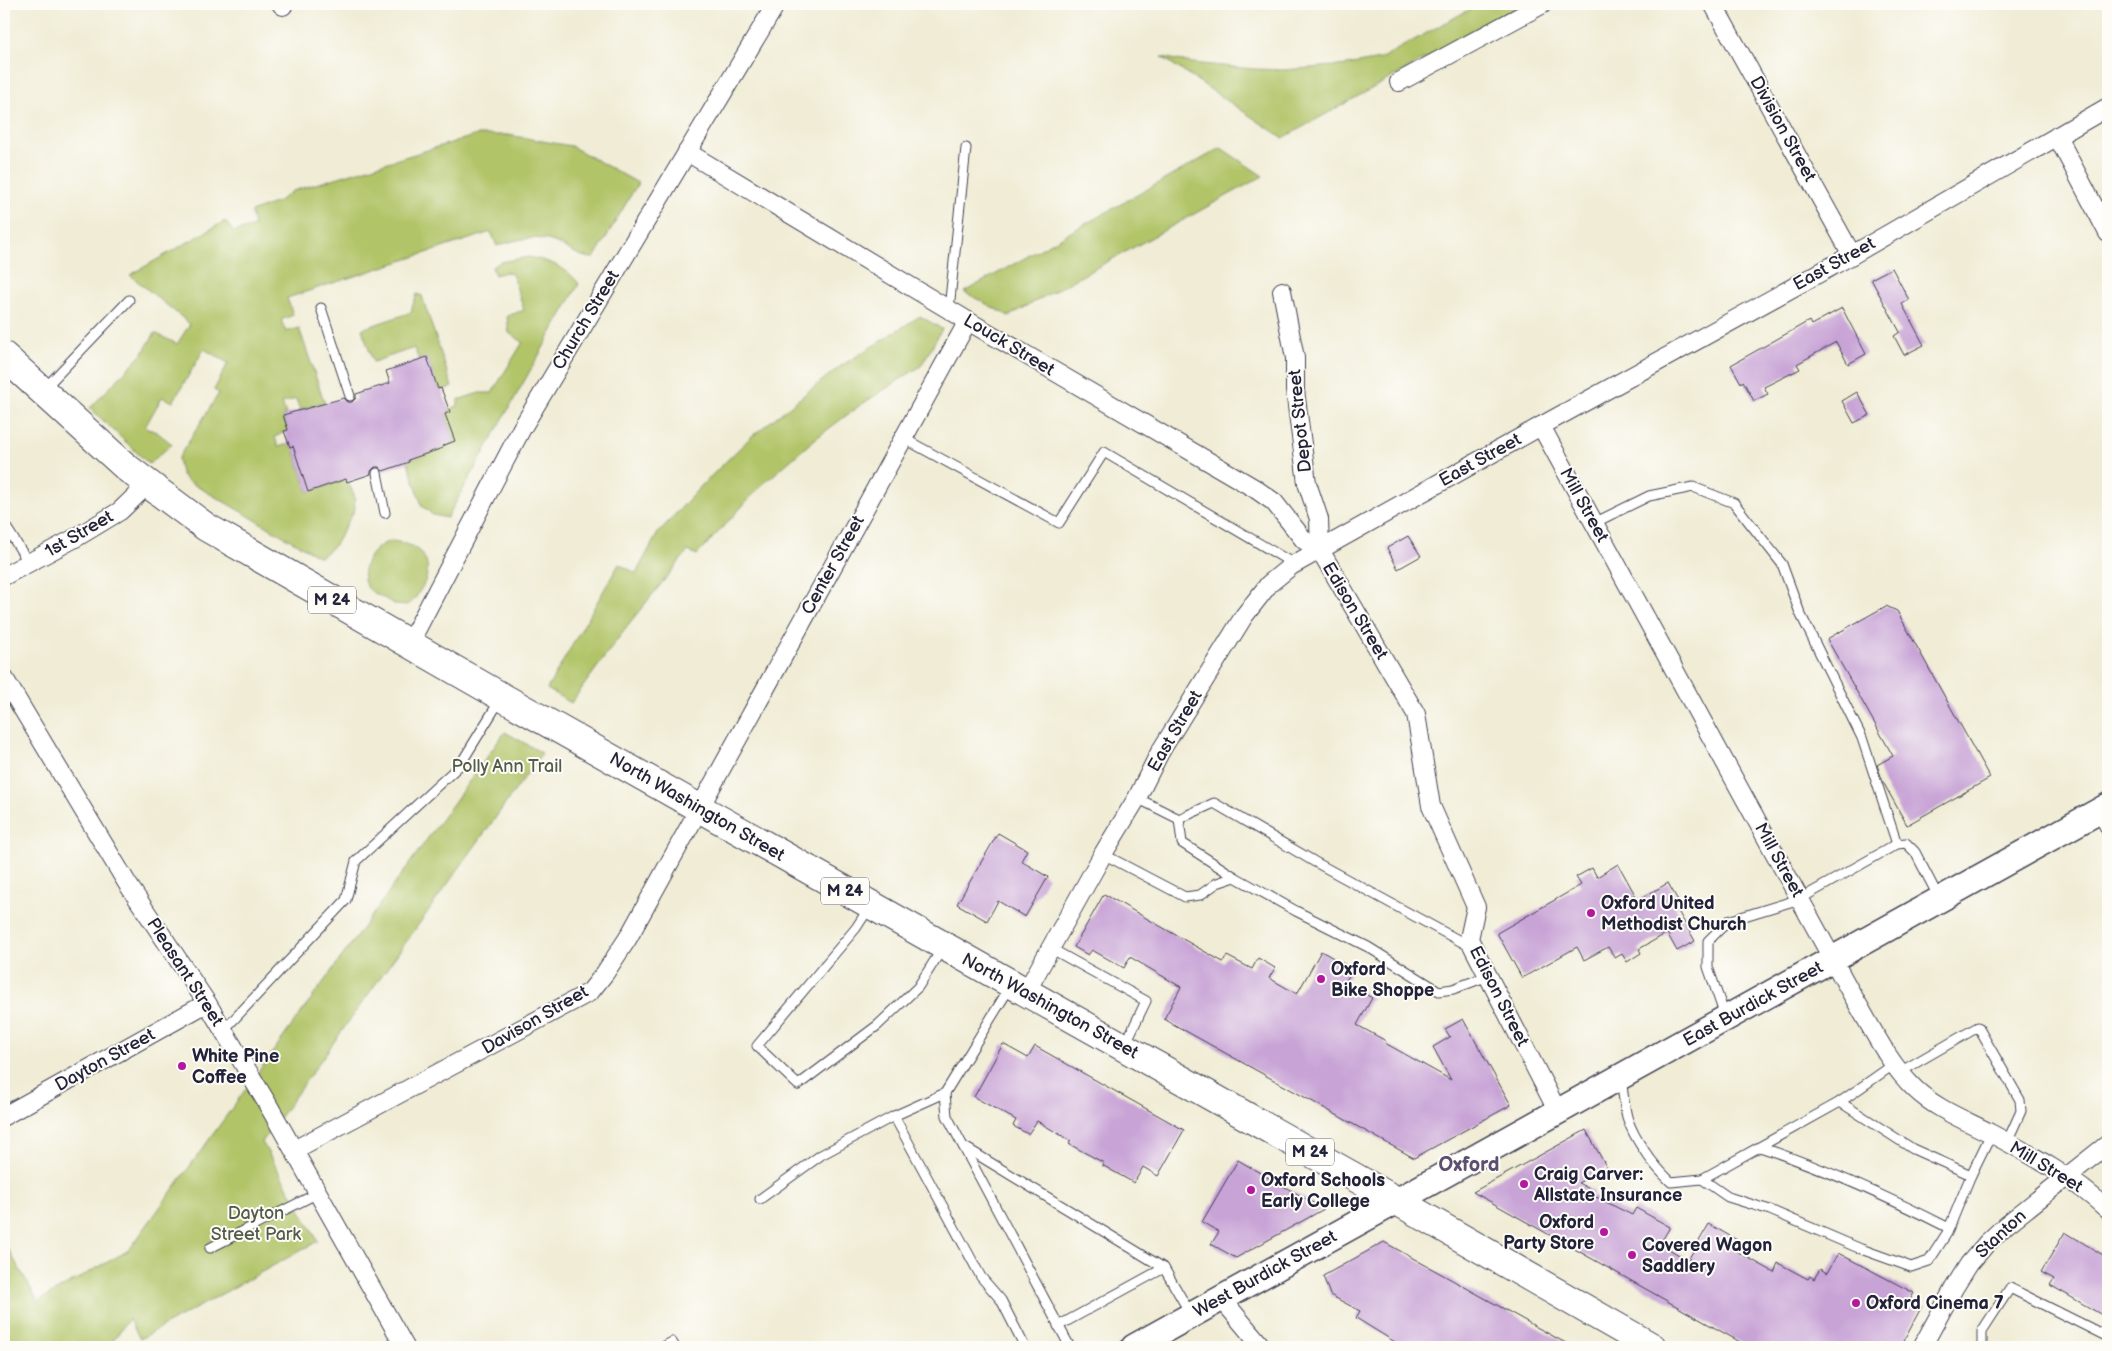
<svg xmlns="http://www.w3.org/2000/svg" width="2112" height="1351" font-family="'Balsamiq Sans',sans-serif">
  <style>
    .green { fill: #b1c468; stroke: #6a7352 }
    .building { fill: #c7a3d6 }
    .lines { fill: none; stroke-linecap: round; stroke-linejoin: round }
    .lane-casing { stroke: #414052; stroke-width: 11 }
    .street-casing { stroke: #414052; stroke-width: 20 }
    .secondary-casing { stroke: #414052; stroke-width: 28 }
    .primary-casing { stroke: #414052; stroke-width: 30 }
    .lane { stroke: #fff; stroke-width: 9 }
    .street { stroke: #fff; stroke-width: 18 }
    .secondary { stroke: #fff; stroke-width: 25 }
    .primary { stroke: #fff; stroke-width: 28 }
    .poi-dot { fill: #b5179e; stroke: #fdfcf7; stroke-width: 2 }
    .labels { text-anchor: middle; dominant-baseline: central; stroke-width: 4; stroke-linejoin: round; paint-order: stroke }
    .shield { fill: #fdfcf7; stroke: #646373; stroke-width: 1 }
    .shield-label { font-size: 16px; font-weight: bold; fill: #22223b }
    .street-label { font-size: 18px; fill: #22223b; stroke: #fdfcf7 }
    .park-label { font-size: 18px; fill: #545b4b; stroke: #fdfcf7 }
    .poi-label { font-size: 18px; font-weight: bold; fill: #22223b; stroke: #fdfcf7; text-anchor: start }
    .quarter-label { font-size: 20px; font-weight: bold; fill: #5c4f71; stroke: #fdfcf7 }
  </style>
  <rect width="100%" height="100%" fill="#fdfcf7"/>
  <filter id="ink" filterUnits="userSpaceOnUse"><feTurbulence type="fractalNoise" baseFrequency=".02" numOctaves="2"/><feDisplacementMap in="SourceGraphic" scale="10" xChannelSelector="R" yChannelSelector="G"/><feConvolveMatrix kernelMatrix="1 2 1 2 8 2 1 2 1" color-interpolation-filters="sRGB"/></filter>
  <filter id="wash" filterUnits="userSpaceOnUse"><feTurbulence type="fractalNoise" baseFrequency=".0096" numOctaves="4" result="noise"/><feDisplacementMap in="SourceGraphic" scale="20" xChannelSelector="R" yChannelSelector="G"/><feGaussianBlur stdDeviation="1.12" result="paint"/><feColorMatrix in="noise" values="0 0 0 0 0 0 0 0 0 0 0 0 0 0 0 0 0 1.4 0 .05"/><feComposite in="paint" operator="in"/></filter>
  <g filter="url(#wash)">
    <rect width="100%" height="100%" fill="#f0ecd5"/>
    <g class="green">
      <polygon points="1479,4 1524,4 1283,138 1162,57 1192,63 1253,69 1284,70 1347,65 1380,59"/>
      <path d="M477,135H508L571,146L638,183L594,258C577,258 567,246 551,241C534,235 514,240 497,246L491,232L287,298L293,315L281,320L286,332L299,328L325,404L322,405L320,403L300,410L296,399L282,403L286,414L283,415L288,430L275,437L278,447L289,444L290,447L293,446L308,492L346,479L354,494L355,509L335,545L320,557L186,480L181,473L178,459L219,393L214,390L228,363L204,349L173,402L162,397L145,427L158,433L172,444L149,464L90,408L142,354L155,333L177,344L190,324L130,275L225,221L234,232L254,226L251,212L277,202L293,191Z"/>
      <polygon points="1221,148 1263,176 1009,316 964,292"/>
      <path d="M528,257C547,260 567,267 579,284L447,518L433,515L422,506L405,453L426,451L428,454L443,448L455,441L445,414L450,412L449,409L458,406V400L479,393H492L523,342L509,333L507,316L524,310L512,274L506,272L495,275L492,267L500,262Z"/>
      <polygon points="417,294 422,296 452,387 442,390 441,388 438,389 427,358 419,360 414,348 373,362 362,329 412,312 412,307"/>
      <polygon points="920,316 942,329 921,366 859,406 815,439 762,485 697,555 688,551 631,621 571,703 547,689 619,564 636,573 658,533 703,484 751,437 838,368"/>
      <path d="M391,541C421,543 439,564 419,592C416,597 412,604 405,605C398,607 390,602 384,598C379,595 372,593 368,588C355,571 373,545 391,541Z"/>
      <polygon points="505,732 542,753 262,1142 318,1241 140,1339 129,1319 108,1347 4,1347 4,1242 38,1301 129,1250"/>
    </g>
    <g id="blocks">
      <g class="building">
        <polygon points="1892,268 1909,300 1902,304 1924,345 1904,355 1894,336 1900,332 1871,279"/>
        <polygon points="1842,308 1866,354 1848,364 1836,342 1797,364 1800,369 1764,387 1768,394 1754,401 1743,381 1741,383 1731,365 1809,321 1811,325"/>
        <polygon points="427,357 438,389 441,388 450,412 445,414 455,441 442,446 443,448 408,460 409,462 383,471 379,467 375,467 371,471 371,474 347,482 346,479 308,492 293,446 290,447 284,431 288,430 283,415 344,398 348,402 352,402 356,398 356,394 390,383 386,371"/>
        <polygon points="1857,392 1870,415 1854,423 1842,401"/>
        <polygon points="1408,536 1421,556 1398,569 1387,548"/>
        <polygon points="1886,606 1897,611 1990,778 1907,825 1883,782 1877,765 1893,756 1827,639"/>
        <polygon points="998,833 1027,850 1021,861 1048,877 1025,917 998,901 987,921 957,904"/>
        <polygon points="1618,864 1638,900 1668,883 1680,904 1675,906 1695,941 1677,951 1667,933 1639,949 1641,953 1627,962 1622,954 1615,958 1608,947 1584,960 1577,947 1522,978 1497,933 1581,885 1576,877 1592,868 1597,877"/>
        <polygon points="1104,894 1223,962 1227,956 1252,969 1258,958 1275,968 1269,978 1297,994 1321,951 1353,969 1345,982 1372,998 1357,1025 1386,1041 1385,1043 1451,1080 1433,1047 1450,1037 1445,1029 1463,1019 1511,1105 1414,1158 1164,1019 1181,987 1130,957 1124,968 1092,950 1088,955 1074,947"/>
        <polygon points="1003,1044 1028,1058 1035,1046 1184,1130 1158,1176 1143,1167 1134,1183 1102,1165 1104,1163 1069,1144 1071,1141 1037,1121 1028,1134 1013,1126 1016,1120 974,1097"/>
        <polygon points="1586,1130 1607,1168 1578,1183 1594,1191 1592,1195 1632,1215 1636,1208 1670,1227 1660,1244 1688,1260 1709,1224 1737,1240 1732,1249 1774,1272 1778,1263 1808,1279 1810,1276 1814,1279 1820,1269 1827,1273 1838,1253 1914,1293 1910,1300 1922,1306 1900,1347 1749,1347 1473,1192"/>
        <polygon points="1238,1160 1267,1177 1324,1209 1236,1258 1211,1244 1219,1232 1202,1222"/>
        <polygon points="2065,1232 2108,1258 2108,1305 2102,1315 2050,1285 2054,1279 2041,1272"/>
        <polygon points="1384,1242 1540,1329 1573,1347 1403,1347 1356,1318 1360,1311 1330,1295 1323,1276"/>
      </g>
    </g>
  </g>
  <g filter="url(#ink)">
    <use href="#blocks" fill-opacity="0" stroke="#414052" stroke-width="1"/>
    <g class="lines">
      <defs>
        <g id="lane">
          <polyline points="321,308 350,396"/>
          <polyline points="949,309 966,148"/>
          <polyline points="44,389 129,300"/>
          <polyline points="903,438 1059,523 1104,452 1294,564"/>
          <polyline points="377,473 385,513"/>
          <polyline points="1594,523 1649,496 1693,487 1734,503 1782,564 1800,613 1862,738 1897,844"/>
          <polyline points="4,524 29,563"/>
          <polyline points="1137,798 1179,819 1182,843 1235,877"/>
          <polyline points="2097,813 2108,834"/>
          <polyline points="1179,819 1214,803 1315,862 1471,947"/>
          <polyline points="1103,854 1185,897 1200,895 1217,883 1235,877 1296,911 1368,947 1439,991 1453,989 1488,976"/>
          <polyline points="869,908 856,928 757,1046 798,1085 878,1025 918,987 942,949"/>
          <polyline points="1050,948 1146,1001 1125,1045"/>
          <polyline points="1010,987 945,1093 947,1116 1070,1347"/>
          <polyline points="1725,1016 1708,967 1708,941 1728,921 1800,899 1897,844 1906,843 1915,852 1939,898"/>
          <polyline points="223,1031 346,900 356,861 460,765 500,700"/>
          <polyline points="1893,1065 1840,1102 1702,1179 1728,1197 1770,1210 1861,1249 1911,1267 1929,1261 1947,1233 1971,1175 1991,1134"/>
          <polyline points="1900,1072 1978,1027 2020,1100 2021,1111 2007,1142"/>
          <path d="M1621,1079C1623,1091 1624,1105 1627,1117C1634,1140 1654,1166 1671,1182L1702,1179"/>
          <polyline points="945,1093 894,1116 981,1277 1001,1300 1025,1347"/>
          <polyline points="1840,1102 1913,1149 1971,1175"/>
          <polyline points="963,1146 1164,1268 1190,1313"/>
          <path d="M1760,1147C1826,1169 1888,1197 1949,1228"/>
          <polyline points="760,1199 821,1155 894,1116"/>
          <polyline points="210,1248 318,1193"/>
          <polyline points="1058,1326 1164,1268"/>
          <polyline points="663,1347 672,1342 675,1347"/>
          <polyline points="1982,1347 1982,1331 2010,1288 2108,1337"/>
        </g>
        <g id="street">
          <polyline points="281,4 283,6"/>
          <polyline points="1713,4 1852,255"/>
          <polyline points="1399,82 1543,4"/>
          <polyline points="2057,136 2108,233"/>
          <polyline points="687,152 968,321 1254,488 1274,502 1304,540 1320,550 1416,714 1431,806 1476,907 1469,939 1558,1112"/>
          <polyline points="1282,291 1295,358 1295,390 1307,483 1319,519 1320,550"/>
          <path d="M1541,426L1850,991C1870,1024 1887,1062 1915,1089C1936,1109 1965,1120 1990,1133C2032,1155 2074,1178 2108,1210"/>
          <polyline points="4,576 77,537 120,511 148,484"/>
          <polyline points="409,644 522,428 776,4"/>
          <polyline points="4,678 127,883 207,1003 267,1103 405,1347"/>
          <polyline points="1026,992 1103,854 1137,798 1160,752 1244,616 1269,584 1291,566 1541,426 1852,255 2108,107"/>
          <polyline points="4,1116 207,1003"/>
          <polyline points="294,1150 590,992 605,973 628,938 968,321"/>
          <polyline points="1222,1299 1262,1347"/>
          <polyline points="1922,1347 1954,1288 1969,1264 1987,1243 2006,1225 2108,1144"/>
        </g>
        <polyline id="secondary" points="1134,1347 2108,806"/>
        <polyline id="primary" points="4,356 127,468 206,527 502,697 1397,1201 1652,1347"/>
      </defs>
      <use href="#lane" class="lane-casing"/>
      <use href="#street" class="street-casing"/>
      <use href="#secondary" class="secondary-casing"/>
      <use href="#primary" class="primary-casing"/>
      <use href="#lane" class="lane"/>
      <use href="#street" class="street"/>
      <use href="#secondary" class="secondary"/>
      <use href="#primary" class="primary"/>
    </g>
  </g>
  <g class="poi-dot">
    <circle cx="1591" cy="913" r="5"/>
    <circle cx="1321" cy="979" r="5"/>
    <circle cx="182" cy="1066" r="5"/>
    <circle cx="1524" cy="1184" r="5"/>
    <circle cx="1251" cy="1190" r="5"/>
    <circle cx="1604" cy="1232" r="5"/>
    <circle cx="1632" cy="1255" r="5"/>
    <circle cx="1856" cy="1303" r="5"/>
  </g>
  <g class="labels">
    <g class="shield">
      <rect x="308" y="586.5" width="48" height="27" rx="4"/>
      <rect x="821" y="877.5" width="48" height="27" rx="4"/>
      <rect x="1286" y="1138.5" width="48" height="27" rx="4"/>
    </g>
    <g class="shield-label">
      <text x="332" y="600">M 24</text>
      <text x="845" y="891">M 24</text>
      <text x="1310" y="1152">M 24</text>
    </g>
    <g class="street-label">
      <text transform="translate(1783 129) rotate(61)">Division Street</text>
      <text transform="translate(1834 264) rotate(-29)">East Street</text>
      <text transform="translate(586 320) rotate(-59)">Church Street</text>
      <text transform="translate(1009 345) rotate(31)">Louck Street</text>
      <text transform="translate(1300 421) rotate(-96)">Depot Street</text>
      <text transform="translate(1480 460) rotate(-29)">East Street</text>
      <text transform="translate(1584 505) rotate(61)">Mill Street</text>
      <text transform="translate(79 534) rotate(-30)">1st Street</text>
      <text transform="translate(833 565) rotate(-61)">Center Street</text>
      <text transform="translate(1355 611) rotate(59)">Edison Street</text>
      <text transform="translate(1175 731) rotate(-60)">East Street</text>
      <text transform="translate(697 807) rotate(30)">North Washington Street</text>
      <text transform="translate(1779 860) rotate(61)">Mill Street</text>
      <text transform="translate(185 972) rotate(57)">Pleasant Street</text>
      <text transform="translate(1499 996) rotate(63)">Edison Street</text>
      <text transform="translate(1753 1004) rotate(-29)">East Burdick Street</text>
      <text transform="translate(1050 1006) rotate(29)">North Washington Street</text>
      <text transform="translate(535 1020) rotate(-30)">Davison Street</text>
      <text transform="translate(105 1060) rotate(-29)">Dayton Street</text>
      <text transform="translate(2046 1167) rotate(31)">Mill Street</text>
      <text transform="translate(2001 1234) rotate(-43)">Stanton</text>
      <text transform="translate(1265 1274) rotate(-29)">West Burdick Street</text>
    </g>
    <g class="park-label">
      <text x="507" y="766">Polly Ann Trail</text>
      <text x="256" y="1213">Dayton<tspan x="256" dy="21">Street Park</tspan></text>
    </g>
    <g class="poi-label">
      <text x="1601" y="903">Oxford United<tspan x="1601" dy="21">Methodist Church</tspan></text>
      <text x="1331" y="969">Oxford<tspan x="1331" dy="21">Bike Shoppe</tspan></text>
      <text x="192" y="1056">White Pine<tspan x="192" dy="21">Coffee</tspan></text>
      <text x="1534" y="1174">Craig Carver:<tspan x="1534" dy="21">Allstate Insurance</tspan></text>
      <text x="1261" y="1180">Oxford Schools<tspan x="1261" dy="21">Early College</tspan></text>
      <text x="1594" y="1222" text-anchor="end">Oxford<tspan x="1594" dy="21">Party Store</tspan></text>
      <text x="1642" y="1245">Covered Wagon<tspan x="1642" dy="21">Saddlery</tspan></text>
      <text x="1866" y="1303">Oxford Cinema 7</text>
    </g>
    <g class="quarter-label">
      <text x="1469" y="1165">Oxford</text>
    </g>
  </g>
  <rect width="2112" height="1351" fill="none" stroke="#fdfcf7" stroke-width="20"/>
</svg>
